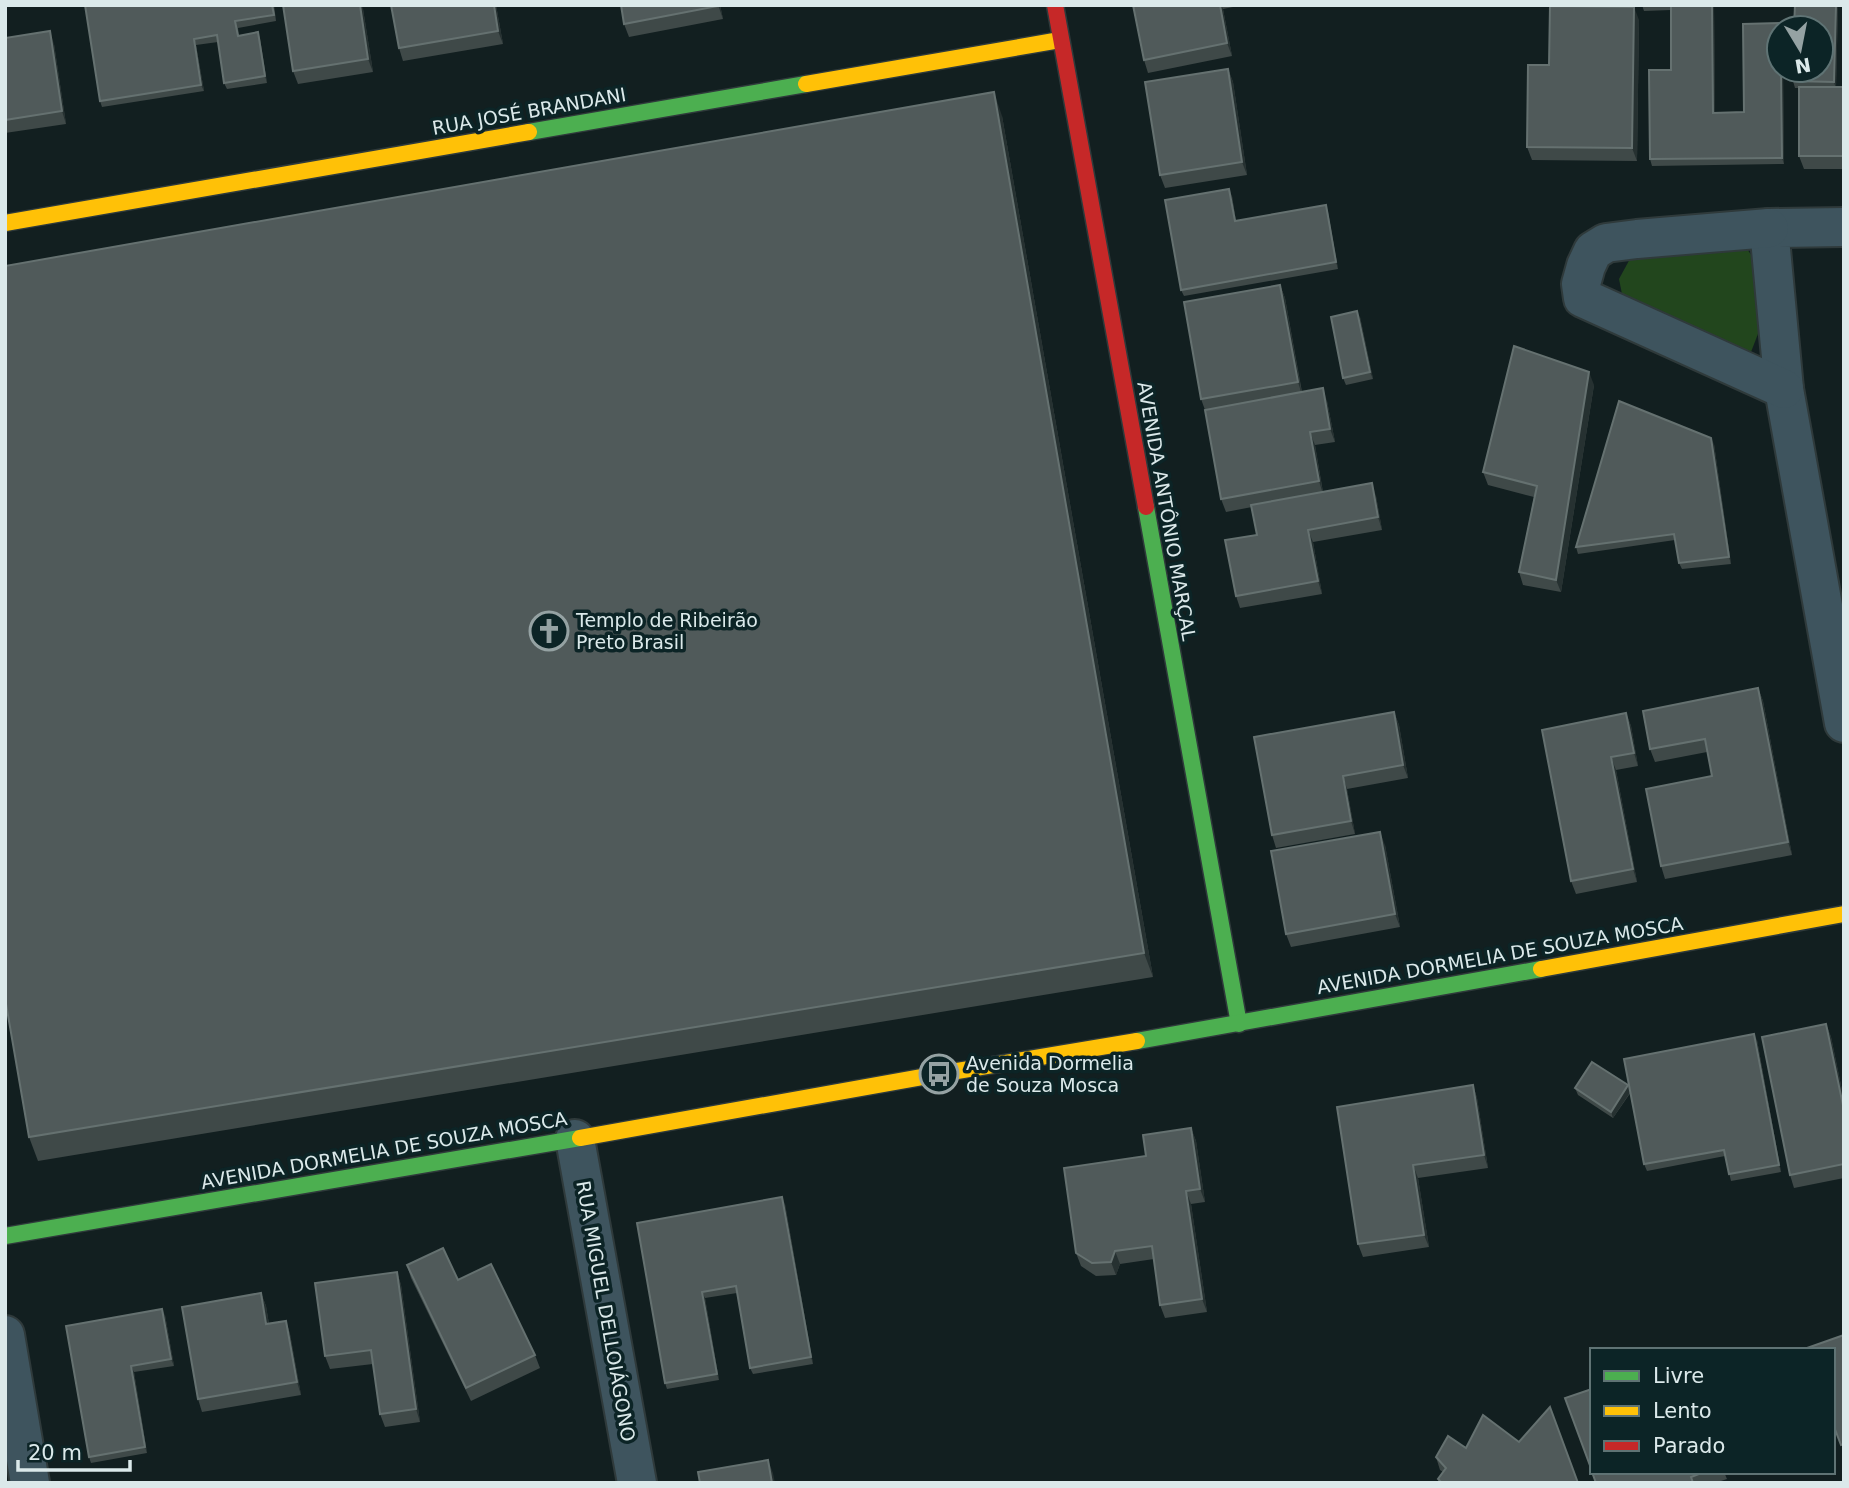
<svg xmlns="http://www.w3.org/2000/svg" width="1849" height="1488" font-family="'DejaVu Sans',sans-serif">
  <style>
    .green { fill: #22461d }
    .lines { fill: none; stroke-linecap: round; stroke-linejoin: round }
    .street-casing { stroke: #2f3a3b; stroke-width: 42 }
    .fast-casing { stroke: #2f3a3b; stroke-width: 19 }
    .slow-casing { stroke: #2f3a3b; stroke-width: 19 }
    .jam-casing { stroke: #2f3a3b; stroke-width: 19 }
    .street { stroke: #3e545e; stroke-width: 38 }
    .fast { stroke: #4caf50; stroke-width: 16 }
    .slow { stroke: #ffc107; stroke-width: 16 }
    .jam { stroke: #c62828; stroke-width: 16 }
    .wall { fill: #3f4948 }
    .shaded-wall { fill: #263131 }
    .building { fill: #505a5a; stroke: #657170; stroke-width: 2 }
    .labels { text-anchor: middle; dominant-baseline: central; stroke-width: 7; stroke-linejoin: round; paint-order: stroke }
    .street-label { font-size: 19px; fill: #dbe9ea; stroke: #0c2426 }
    .poi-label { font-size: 19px; fill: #dbe9ea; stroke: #0c2426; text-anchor: start }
  </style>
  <rect width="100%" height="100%" fill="#121f20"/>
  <polygon class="green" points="1745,246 1756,262 1761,326 1751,352 1739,358 1688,335 1622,294 1619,279 1631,257"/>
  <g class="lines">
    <defs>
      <g id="street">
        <polyline points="1844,227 1769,228 1784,389 1844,723"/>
        <polyline points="1769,228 1637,239 1606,243 1593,251 1586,266 1581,284 1583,298 1784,389"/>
        <polyline points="575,1139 637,1483"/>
        <polyline points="5,1335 30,1483"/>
      </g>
      <g id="fast">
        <polyline points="529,132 806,84"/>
        <polyline points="1146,507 1239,1024"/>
        <polyline points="1137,1041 1541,969"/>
        <polyline points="5,1236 580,1138"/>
      </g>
      <g id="slow">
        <polyline points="806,84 1060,40"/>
        <polyline points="5,223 529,132"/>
        <polyline points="1541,969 1844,914"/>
        <polyline points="580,1138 939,1074 1137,1041"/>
      </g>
      <polyline id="jam" points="1055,5 1146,507"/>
    </defs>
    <use href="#street" class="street-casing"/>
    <use href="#fast" class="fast-casing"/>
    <use href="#slow" class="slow-casing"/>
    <use href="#jam" class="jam-casing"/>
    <use href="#street" class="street"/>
    <use href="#fast" class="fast"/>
    <use href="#slow" class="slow"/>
    <use href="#jam" class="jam"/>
  </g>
  <g class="wall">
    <polygon points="85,5 274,5 276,21 238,28 239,36 258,32 260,39 267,83 227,89 224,83 218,42 196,45 204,91 102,107 100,101"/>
    <polygon points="496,5 503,44 403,61 399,48"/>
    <polygon points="621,5 720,5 723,19 629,37 624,24"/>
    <polygon points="1133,5 1243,5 1223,9 1232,56 1148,73 1144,60"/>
    <polygon points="1642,5 1714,5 1715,113 1744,112 1779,70 1783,70 1784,164 1652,166 1650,159 1671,70 1671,10 1644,11"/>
    <polygon points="1838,5 1836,87 1844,87 1844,169 1804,169 1799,156 1799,88 1795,88 1793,81"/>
    <polygon points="363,9 373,72 298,84 293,71"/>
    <polygon points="1639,20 1637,161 1532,160 1527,147 1549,65"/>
    <polygon points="5,38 54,44 66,124 5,133"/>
    <polygon points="1228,69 1233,82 1247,175 1165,188 1160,175"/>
    <polygon points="1002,116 1153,977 38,1161 29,1137"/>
    <polygon points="1232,196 1236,221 1328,212 1338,269 1184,296 1181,290"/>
    <polygon points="1280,285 1285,298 1302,392 1327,401 1335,442 1315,445 1323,492 1376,496 1382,530 1313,542 1322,594 1240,608 1236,596 1257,535 1252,507 1226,512 1221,499 1205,410 1201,399"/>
    <polygon points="1360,317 1373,379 1346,385 1343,378"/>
    <polygon points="1594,385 1561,592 1523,585 1519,572 1534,497 1488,485 1483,472"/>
    <polygon points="1714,444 1731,564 1682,569 1679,563 1675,540 1578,554 1576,547"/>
    <polygon points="1758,688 1763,701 1792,855 1665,879 1661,866 1712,776 1707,752 1655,762 1650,749"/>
    <polygon points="1394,712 1399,725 1408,778 1347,789 1355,834 1276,848 1272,835"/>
    <polygon points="1626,713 1631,726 1638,766 1616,770 1637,882 1576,894 1571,881 1542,730"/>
    <polygon points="1385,845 1400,927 1291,947 1286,934"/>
    <polygon points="1826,1024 1831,1037 1844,1100 1844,1178 1794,1188 1790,1175"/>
    <polygon points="1757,1040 1781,1172 1731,1181 1725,1156 1647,1171 1644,1164 1631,1092 1613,1118 1578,1095 1575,1088 1628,1085 1630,1090"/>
    <polygon points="1473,1085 1477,1098 1488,1168 1418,1178 1429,1247 1363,1257 1358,1244 1337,1107"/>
    <polygon points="1191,1128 1196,1141 1205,1202 1191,1204 1207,1312 1165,1318 1160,1305 1154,1259 1120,1264 1116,1275 1096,1276 1081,1266 1076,1253 1146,1156"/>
    <polygon points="785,1204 813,1364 753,1374 750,1368 737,1293 705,1298 719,1380 667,1389 665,1383 637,1223"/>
    <polygon points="407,1265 458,1280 535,1355 540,1368 471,1401 411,1278"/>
    <polygon points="397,1272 401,1285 420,1422 385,1427 380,1414 373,1364 330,1369 325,1356"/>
    <polygon points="261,1293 266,1306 269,1324 286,1321 290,1334 301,1395 202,1412 198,1399"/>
    <polygon points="165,1315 174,1366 134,1372 147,1453 91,1463 89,1457 66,1326"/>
    <polygon points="1519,1442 1578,1483 1440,1483 1438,1479 1443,1472 1440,1470 1436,1457 1466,1448"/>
    <polygon points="1592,1472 1724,1472 1727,1479 1715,1483 1596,1483"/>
  </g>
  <g class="shaded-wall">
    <polygon points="360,5 362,5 363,9 373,72 368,59"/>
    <polygon points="494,5 496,5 503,44 498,31"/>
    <polygon points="718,5 720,5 723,19"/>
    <polygon points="1220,5 1221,5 1223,9 1232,56 1227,43"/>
    <polygon points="1712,5 1714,5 1715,119 1713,113"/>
    <polygon points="1836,5 1838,5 1836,89 1834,82"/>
    <polygon points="1634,7 1639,20 1637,161 1632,148"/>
    <polygon points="50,31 54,44 66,124 62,111"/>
    <polygon points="258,32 260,39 267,83 265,76"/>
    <polygon points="194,39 196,45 204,91 201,85"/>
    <polygon points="1228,69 1233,82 1247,175 1242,162"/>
    <polygon points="1781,70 1783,70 1784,164 1782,158"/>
    <polygon points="994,92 1002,116 1153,977 1144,953"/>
    <polygon points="1229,189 1232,196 1237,228 1235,221"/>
    <polygon points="1326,205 1328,212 1338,269 1336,262"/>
    <polygon points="1280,285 1285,298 1302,395 1298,382"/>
    <polygon points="1357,311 1360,317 1373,379 1370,372"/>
    <polygon points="1589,372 1594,385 1561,592 1556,580"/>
    <polygon points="1323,388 1327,401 1335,442 1330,429"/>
    <polygon points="1310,432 1315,445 1323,494 1319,481"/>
    <polygon points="1711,438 1714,444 1731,564 1729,557"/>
    <polygon points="1372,483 1376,496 1382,530 1378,517"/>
    <polygon points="1308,530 1313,542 1322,594 1318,581"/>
    <polygon points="1758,688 1763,701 1792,855 1788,842"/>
    <polygon points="1394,712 1399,725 1408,778 1403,765"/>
    <polygon points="1626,713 1631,726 1638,766 1634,753"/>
    <polygon points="1611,757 1616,770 1637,882 1633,869"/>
    <polygon points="1343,776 1347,789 1355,834 1351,821"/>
    <polygon points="1380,832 1385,845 1400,927 1395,914"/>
    <polygon points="1826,1024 1831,1037 1844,1100 1844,1110"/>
    <polygon points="1754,1034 1757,1040 1781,1172 1779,1165"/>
    <polygon points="1473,1085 1477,1098 1488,1168 1484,1155"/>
    <polygon points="1628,1085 1631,1091 1613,1118 1611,1112"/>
    <polygon points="1191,1128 1196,1141 1205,1202 1200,1189"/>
    <polygon points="1413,1165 1418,1178 1429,1247 1424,1235"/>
    <polygon points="1186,1191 1191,1204 1207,1312 1202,1299"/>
    <polygon points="782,1197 785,1204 813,1364 811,1357"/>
    <polygon points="1115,1251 1120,1264 1116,1275 1111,1262"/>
    <polygon points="397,1272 401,1285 420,1422 416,1409"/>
    <polygon points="702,1292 705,1298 719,1380 717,1374"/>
    <polygon points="261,1293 266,1306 271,1337 266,1324"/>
    <polygon points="162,1309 165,1315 174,1366 171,1359"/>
    <polygon points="286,1321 290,1334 301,1395 297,1382"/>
    <polygon points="131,1366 134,1372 147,1453 145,1447"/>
    <polygon points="768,1460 773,1473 775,1483 772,1483"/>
  </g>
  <g class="building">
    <polygon points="85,5 272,5 274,15 235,21 238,36 258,32 265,76 224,83 217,35 194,39 201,85 100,101"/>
    <polygon points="283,5 360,5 368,59 293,71"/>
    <polygon points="391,5 494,5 498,31 399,48"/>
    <polygon points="621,5 718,5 718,6 624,24"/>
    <polygon points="1133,5 1220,5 1227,43 1144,60"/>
    <polygon points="1671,5 1712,5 1713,113 1744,112 1743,24 1780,23 1780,28 1779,28 1779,70 1781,70 1782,158 1650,159 1649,70 1671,70"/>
    <polygon points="1795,5 1836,5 1834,82 1793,81 1793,70 1821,70 1821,28 1794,28"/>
    <polygon points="1550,6 1634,7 1632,148 1527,147 1528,65 1549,65"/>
    <polygon points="50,31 62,111 5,120 5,38"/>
    <polygon points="1228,69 1242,162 1160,175 1145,82"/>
    <rect x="1799" y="87" width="45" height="69"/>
    <polygon points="994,92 1144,953 29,1137 5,998 5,266"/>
    <polygon points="1229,189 1235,221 1326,205 1336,262 1181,290 1165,200"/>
    <polygon points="1280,285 1298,382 1201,399 1184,302"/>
    <polygon points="1357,311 1370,372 1343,378 1331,317"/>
    <polygon points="1514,346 1589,372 1556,580 1519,572 1537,486 1483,472"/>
    <polygon points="1323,388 1330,429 1310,432 1319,481 1221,499 1205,410"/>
    <polygon points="1619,401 1711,438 1729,557 1679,563 1674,534 1576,547"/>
    <polygon points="1372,483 1378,517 1308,530 1318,581 1236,596 1225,540 1257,535 1251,505"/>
    <polygon points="1758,688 1788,842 1661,866 1646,789 1712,776 1705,739 1650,749 1643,711"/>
    <polygon points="1394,712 1403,765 1343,776 1351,821 1272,835 1254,737"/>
    <polygon points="1626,713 1634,753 1611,757 1633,869 1571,881 1542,730"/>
    <polygon points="1380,832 1395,914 1286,934 1271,851"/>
    <polygon points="1826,1024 1844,1110 1844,1164 1790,1175 1762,1037"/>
    <polygon points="1754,1034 1779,1165 1729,1174 1724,1150 1644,1164 1624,1059"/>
    <polygon points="1592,1062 1628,1085 1611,1112 1575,1088"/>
    <polygon points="1473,1085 1484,1155 1413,1165 1424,1235 1358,1244 1337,1107"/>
    <polygon points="1191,1128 1200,1189 1186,1191 1202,1299 1160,1305 1152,1246 1115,1251 1111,1262 1092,1263 1076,1253 1064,1168 1146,1156 1143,1135"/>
    <polygon points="782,1197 811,1357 750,1368 736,1286 702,1292 717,1374 665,1383 637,1223"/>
    <polygon points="443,1248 458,1280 491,1264 535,1355 466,1388 407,1265"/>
    <polygon points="397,1272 416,1409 380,1414 371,1350 325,1356 315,1283"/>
    <polygon points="261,1293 266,1324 286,1321 297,1382 198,1399 182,1307"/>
    <polygon points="162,1309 171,1359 131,1366 145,1447 89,1457 66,1326"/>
    <polygon points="1844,1335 1844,1444 1841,1445 1833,1424 1833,1350 1807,1350 1807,1348"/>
    <polygon points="1592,1389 1592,1471 1565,1398"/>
    <polygon points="1550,1407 1578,1483 1442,1483 1438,1479 1446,1468 1436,1457 1448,1436 1466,1448 1483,1415 1519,1442"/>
    <polygon points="768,1460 772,1483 700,1483 698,1472"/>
    <polygon points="1592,1472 1704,1472 1691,1477 1693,1483 1596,1483"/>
  </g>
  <defs>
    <symbol id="church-ring" viewBox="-11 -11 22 22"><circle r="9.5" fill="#0c2426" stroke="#95a2a3" stroke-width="1.5"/><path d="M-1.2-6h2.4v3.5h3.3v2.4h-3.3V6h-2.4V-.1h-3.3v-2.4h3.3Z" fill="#95a2a3"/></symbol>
    <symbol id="bus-ring" viewBox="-11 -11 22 22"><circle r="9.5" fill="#0c2426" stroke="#95a2a3" stroke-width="1.5"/><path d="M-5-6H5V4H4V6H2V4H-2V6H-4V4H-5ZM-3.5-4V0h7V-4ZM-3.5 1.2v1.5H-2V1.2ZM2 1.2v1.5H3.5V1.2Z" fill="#95a2a3"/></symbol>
  </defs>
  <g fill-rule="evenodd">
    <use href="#church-ring" x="527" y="609" width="44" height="44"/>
    <use href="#bus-ring" x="917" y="1052" width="44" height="44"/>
  </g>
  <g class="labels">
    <g class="street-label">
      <text transform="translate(529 111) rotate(-10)">RUA JOSÉ BRANDANI</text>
      <text transform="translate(1167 511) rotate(80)">AVENIDA ANTÔNIO MARÇAL</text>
      <text transform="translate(1500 955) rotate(-10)">AVENIDA DORMELIA DE SOUZA MOSCA</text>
      <text transform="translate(384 1150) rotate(-10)">AVENIDA DORMELIA DE SOUZA MOSCA</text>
      <text transform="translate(606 1311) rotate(80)">RUA MIGUEL DELLOIÁGONO</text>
    </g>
    <g class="poi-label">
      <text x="576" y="620">Templo de Ribeirão<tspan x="576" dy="22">Preto Brasil</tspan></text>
      <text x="966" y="1063">Avenida Dormelia<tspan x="966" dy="22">de Souza Mosca</tspan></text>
    </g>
  </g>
  <rect width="1849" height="1488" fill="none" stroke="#dbe9ea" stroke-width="14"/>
  <rect x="1590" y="1348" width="245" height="126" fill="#0c2426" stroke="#5f7374" stroke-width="2"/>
  <rect x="1604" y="1371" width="35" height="10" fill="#4caf50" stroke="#5f7374" stroke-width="2"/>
  <text x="1653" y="1383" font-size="21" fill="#dbe9ea">Livre</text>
  <rect x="1604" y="1406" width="35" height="10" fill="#ffc107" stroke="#5f7374" stroke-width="2"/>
  <text x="1653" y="1418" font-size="21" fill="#dbe9ea">Lento</text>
  <rect x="1604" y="1441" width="35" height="10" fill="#c62828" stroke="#5f7374" stroke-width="2"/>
  <text x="1653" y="1453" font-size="21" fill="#dbe9ea">Parado</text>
  <g transform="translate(1800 49) rotate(170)"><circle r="33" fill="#0c2426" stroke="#5f7374" stroke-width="2"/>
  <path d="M0-5L12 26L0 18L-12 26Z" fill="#95a2a3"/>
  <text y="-10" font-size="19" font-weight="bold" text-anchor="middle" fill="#dbe9ea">N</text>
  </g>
  <path d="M18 1460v10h112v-10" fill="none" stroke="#dbe9ea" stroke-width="3.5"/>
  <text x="28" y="1460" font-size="21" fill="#dbe9ea" stroke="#0c2426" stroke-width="5" paint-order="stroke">20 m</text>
</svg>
